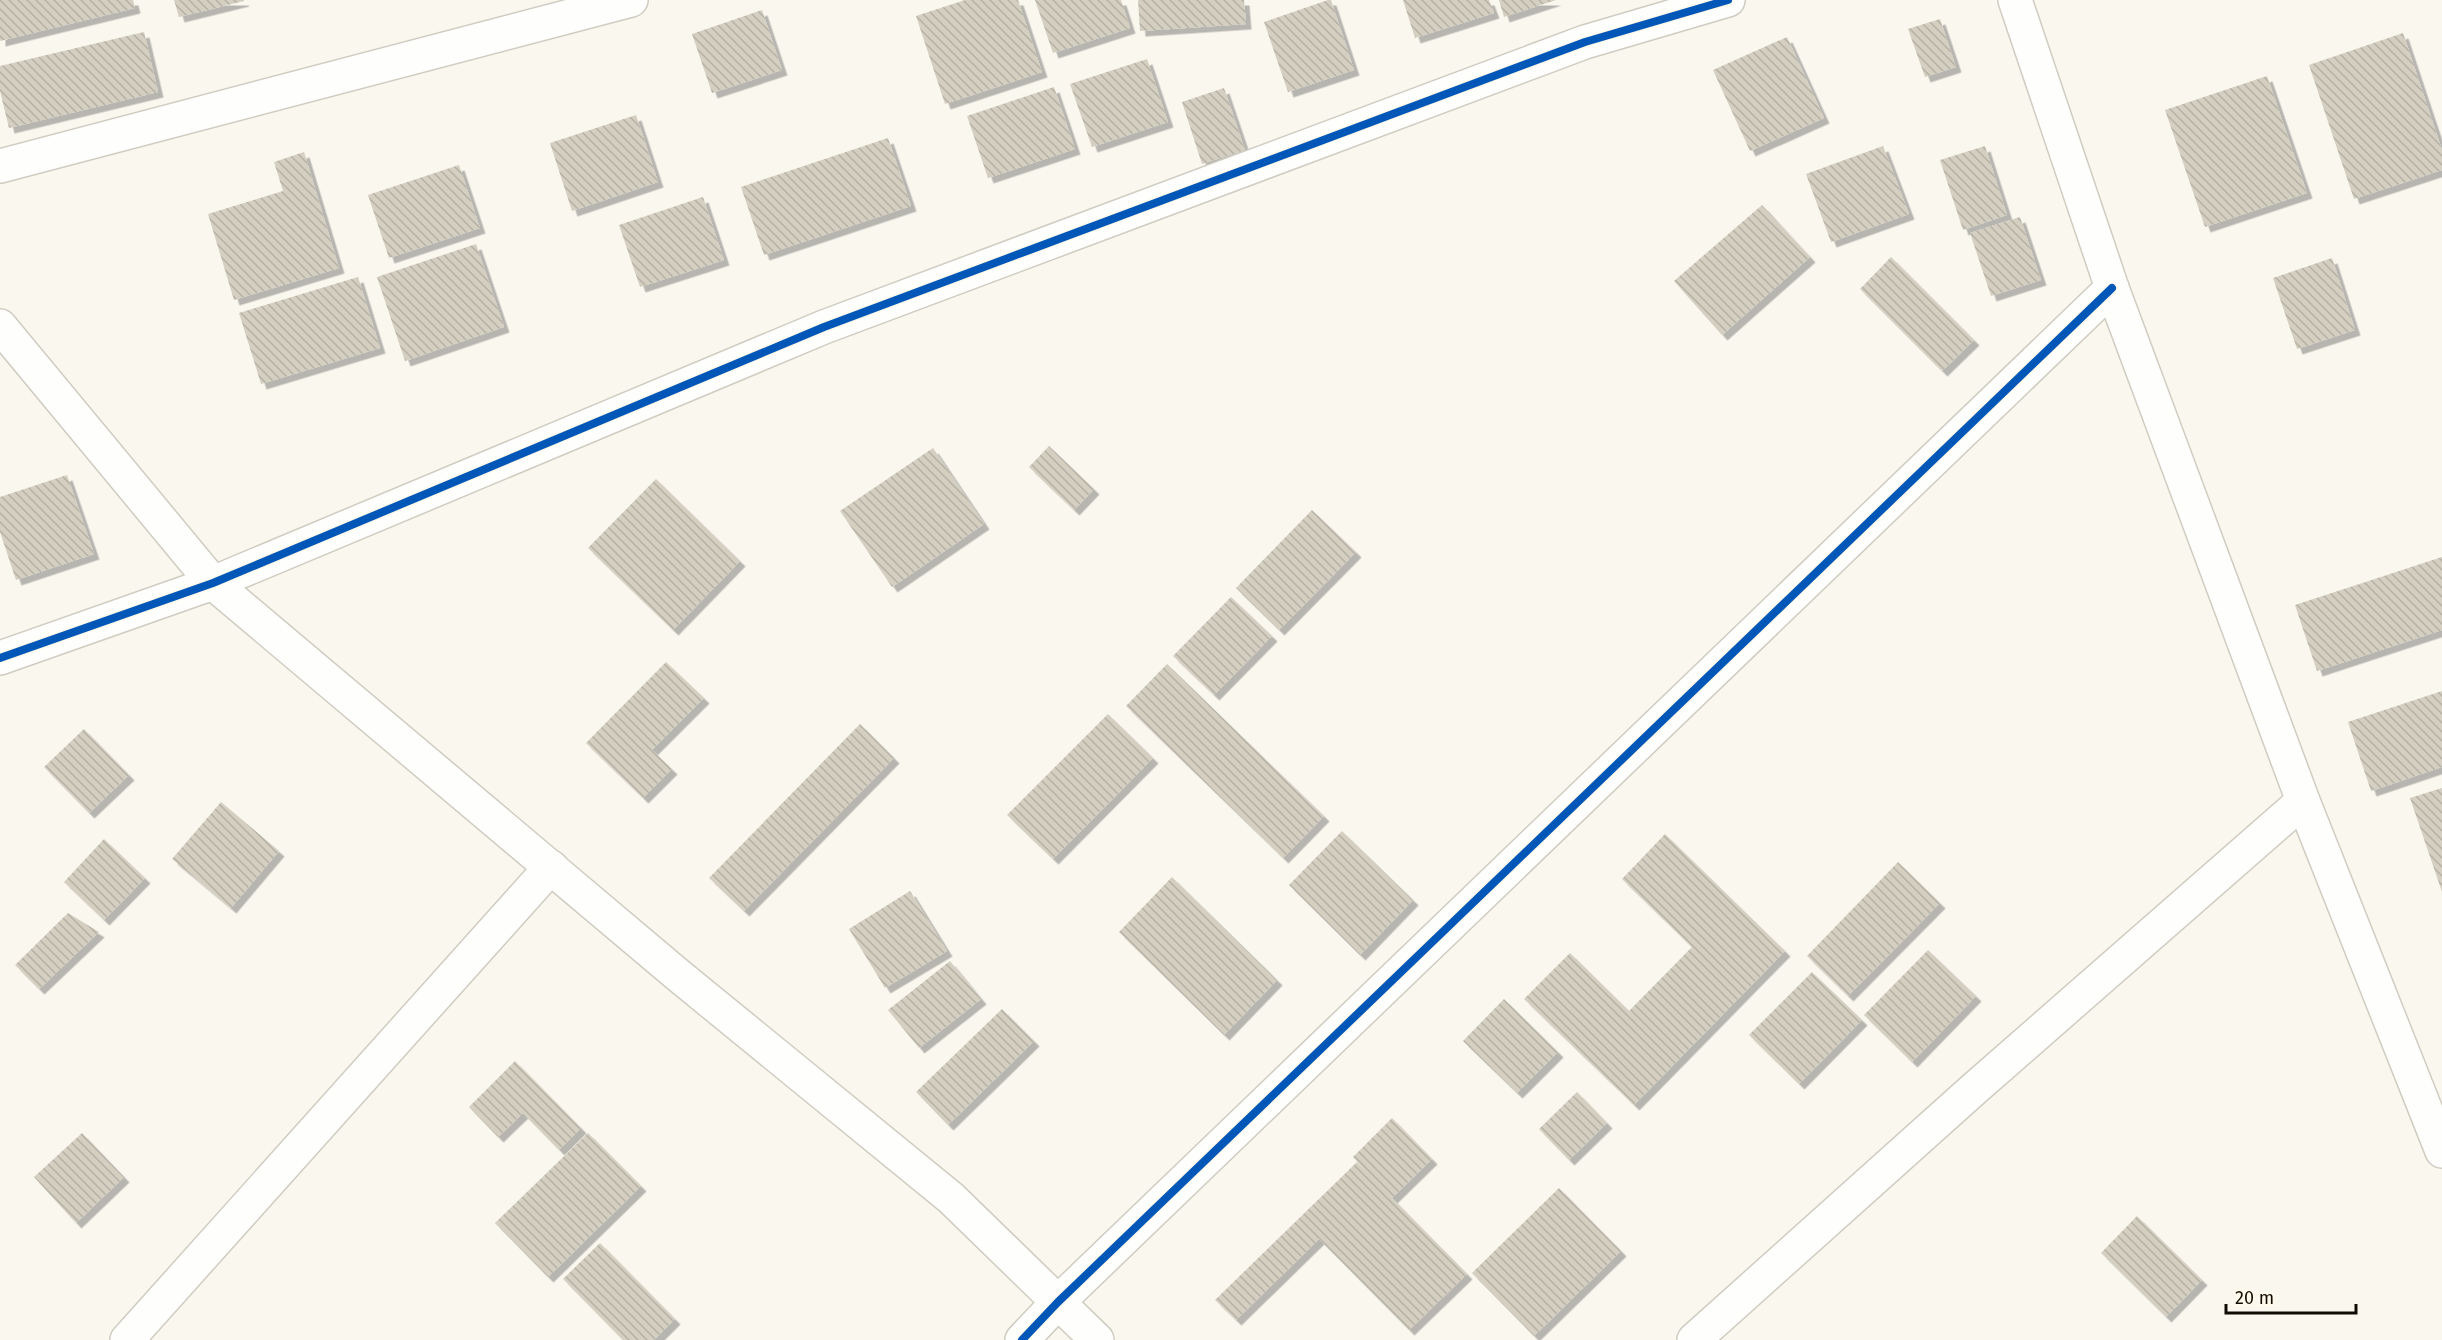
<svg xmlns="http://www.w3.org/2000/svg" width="2442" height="1340" font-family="'Fira Sans',sans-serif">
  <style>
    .building { fill: url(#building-back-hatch); filter: url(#shadow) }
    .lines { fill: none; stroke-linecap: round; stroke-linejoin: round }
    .minor-casing { stroke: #d0ccc1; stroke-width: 36 }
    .minor { stroke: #fefefd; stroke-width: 33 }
    .cycleway-casing { stroke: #fef9eb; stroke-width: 11 }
    .cycleway { stroke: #0057b8; stroke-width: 8 }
  </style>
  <defs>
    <pattern id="building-back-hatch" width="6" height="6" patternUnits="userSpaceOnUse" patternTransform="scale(1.5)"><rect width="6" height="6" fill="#d4cfc1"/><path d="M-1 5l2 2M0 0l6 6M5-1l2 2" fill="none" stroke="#b5b1a4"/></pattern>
    <filter id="shadow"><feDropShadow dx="5.5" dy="5.5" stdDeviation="0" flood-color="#0004"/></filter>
  </defs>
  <rect width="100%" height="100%" fill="#faf7ef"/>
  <g class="building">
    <polygon points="0,0 133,0 135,8 0,41"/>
    <polygon points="174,0 243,0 244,1 179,17"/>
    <polygon points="965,0 1018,0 1042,72 945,104 916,16"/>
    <polygon points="1035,0 1121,0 1130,28 1053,53"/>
    <polygon points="1138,0 1244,0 1246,24 1140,31"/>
    <polygon points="1328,0 1331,0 1354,70 1288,92 1264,22"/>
    <polygon points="1403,0 1489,0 1494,13 1415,38"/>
    <polygon points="1499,0 1556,0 1504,17"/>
    <polygon points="762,10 782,70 712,93 692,34"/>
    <polygon points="1940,19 1956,67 1925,77 1908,29"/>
    <polygon points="144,32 158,92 9,128 0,91 0,66"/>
    <polygon points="2403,33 2442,150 2442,170 2354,199 2309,65"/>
    <polygon points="1787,37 1824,118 1750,151 1713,70"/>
    <polygon points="1147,59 1168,122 1092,147 1070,84"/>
    <polygon points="2267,76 2307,193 2205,227 2165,110"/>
    <polygon points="1054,87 1075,149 988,178 967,116"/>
    <polygon points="1224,88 1245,150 1202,164 1182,102"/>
    <polygon points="636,115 658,182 572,211 550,143"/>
    <polygon points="888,138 911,206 764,255 741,187"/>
    <polygon points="1883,146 1909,214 1831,242 1806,174"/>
    <polygon points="1985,146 2007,215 1963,230 1940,160"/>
    <polygon points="304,152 339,268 234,300 208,214 283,191 274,162"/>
    <polygon points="459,165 480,228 389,258 368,195"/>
    <polygon points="703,197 724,260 640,287 619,225"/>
    <polygon points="1762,205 1810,257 1722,335 1674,281"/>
    <polygon points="2020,217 2041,280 1991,296 1970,233"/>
    <polygon points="476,244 504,327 405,361 377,277"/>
    <polygon points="1891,257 1974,340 1942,371 1860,289"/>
    <polygon points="2332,258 2355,330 2297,349 2273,278"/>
    <polygon points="358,277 380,348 261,384 239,313"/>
    <polygon points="1049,446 1094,489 1074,510 1029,467"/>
    <polygon points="933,448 984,524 892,587 840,511"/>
    <polygon points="67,475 94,554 16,580 0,532 0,497"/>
    <polygon points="656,479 740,561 673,630 588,548"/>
    <polygon points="1312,510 1356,552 1279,630 1236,588"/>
    <polygon points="2442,557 2442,630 2317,671 2295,605"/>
    <polygon points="1231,597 1272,636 1214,695 1173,656"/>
    <polygon points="666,662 704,698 652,750 672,769 643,798 586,743"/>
    <polygon points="1167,664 1324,816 1283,858 1126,706"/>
    <polygon points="2442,691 2442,767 2371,791 2348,722"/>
    <polygon points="1108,714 1153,758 1053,859 1007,815"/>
    <polygon points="860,724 894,758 744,911 709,878"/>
    <polygon points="84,729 129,775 89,813 44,767"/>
    <polygon points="2442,788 2442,892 2410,798"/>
    <polygon points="221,802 279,851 231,908 172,859"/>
    <polygon points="1342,831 1413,900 1360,955 1289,885"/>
    <polygon points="1665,834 1785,951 1634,1105 1524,999 1570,953 1629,1011 1692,947 1622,879"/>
    <polygon points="104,839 145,878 104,920 64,882"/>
    <polygon points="1898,862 1940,903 1848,996 1807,956"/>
    <polygon points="1172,877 1277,980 1224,1035 1119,932"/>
    <polygon points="910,891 947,951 885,988 849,929"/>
    <polygon points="68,913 99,932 39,989 15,965"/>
    <polygon points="1928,950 1976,996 1912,1062 1864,1015"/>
    <polygon points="950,961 981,999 919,1048 888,1010"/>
    <polygon points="1812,972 1862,1020 1799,1084 1749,1035"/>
    <polygon points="1504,999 1558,1052 1517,1093 1463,1041"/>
    <polygon points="1002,1009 1034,1041 948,1125 916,1092"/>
    <polygon points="515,1061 581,1128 559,1150 523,1113 498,1137 469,1107"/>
    <polygon points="1577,1092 1607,1123 1569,1160 1539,1129"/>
    <polygon points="1392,1118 1432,1159 1392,1198 1467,1274 1409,1330 1319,1239 1236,1320 1215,1300 1357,1162 1366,1171 1353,1157"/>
    <polygon points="82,1133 124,1177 76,1223 34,1177"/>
    <polygon points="588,1133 641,1186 548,1277 495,1223"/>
    <polygon points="1559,1188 1621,1251 1534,1336 1472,1273"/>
    <polygon points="2137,1216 2202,1280 2166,1317 2101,1253"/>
    <polygon points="600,1243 675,1319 654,1340 623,1340 563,1279"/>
  </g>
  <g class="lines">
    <defs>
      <g id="minor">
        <polyline points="2015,0 2112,288 2303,801 2442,1151"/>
        <polyline points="0,166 631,0"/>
        <polyline points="0,326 213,583 678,975 951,1198 1097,1340"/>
        <polyline points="0,658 213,583 824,327 1585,42 1728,0"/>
        <polyline points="127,1340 551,867"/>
        <polyline points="1022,1340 1058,1302 2112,288"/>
        <polyline points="1694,1340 1974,1089 2303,801"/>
      </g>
    </defs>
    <use href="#minor" class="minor-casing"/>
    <use href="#minor" class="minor"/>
    <defs>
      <g id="cycleway">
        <polyline points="0,658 213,583 824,327 1585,42 1728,0"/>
        <polyline points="1022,1340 1058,1302 2112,288"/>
      </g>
    </defs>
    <use href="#cycleway" class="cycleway-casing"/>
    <use href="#cycleway" class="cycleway"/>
  </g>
  <path d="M2226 1304v9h130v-9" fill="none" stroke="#100c02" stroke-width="3"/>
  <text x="2235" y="1304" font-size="18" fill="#100c02" stroke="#fef9eb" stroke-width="4.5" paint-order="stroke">20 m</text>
</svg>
